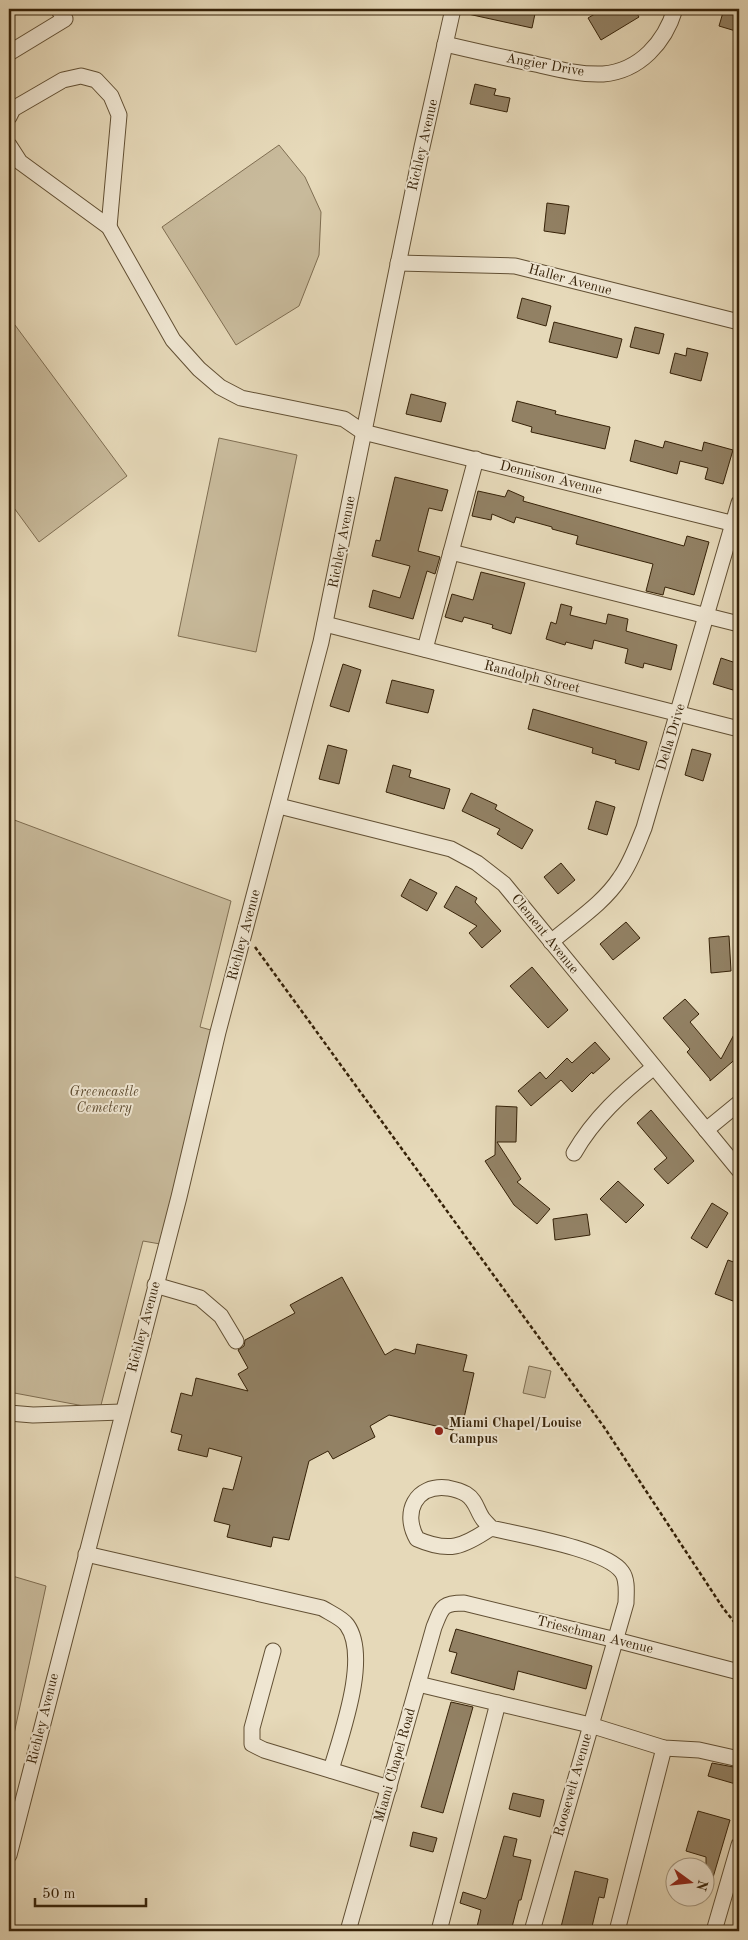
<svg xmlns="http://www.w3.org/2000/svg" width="748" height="1940" font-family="'Old Standard TT',serif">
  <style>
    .green { fill: #c8ba9b; stroke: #7f6e52 }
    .building { fill: #928164; stroke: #362208 }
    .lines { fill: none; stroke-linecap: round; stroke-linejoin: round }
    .minor-casing { stroke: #625034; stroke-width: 17 }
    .path { stroke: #362208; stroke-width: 2.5; stroke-dasharray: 4 2.5; stroke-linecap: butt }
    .minor { stroke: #efe6d2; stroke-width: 15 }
    .poi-dot { fill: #8f2418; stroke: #efe6d2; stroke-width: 2 }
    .labels { text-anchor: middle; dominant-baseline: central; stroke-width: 4; stroke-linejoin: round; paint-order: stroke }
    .street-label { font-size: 14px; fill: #362208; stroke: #efe6d2 }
    .park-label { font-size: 14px; font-style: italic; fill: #5a482d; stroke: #efe6d2 }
    .poi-label { font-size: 14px; font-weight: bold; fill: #362208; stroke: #efe6d2; text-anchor: start }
  </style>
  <rect width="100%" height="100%" fill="#e6d9b9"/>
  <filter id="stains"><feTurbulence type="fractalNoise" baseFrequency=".004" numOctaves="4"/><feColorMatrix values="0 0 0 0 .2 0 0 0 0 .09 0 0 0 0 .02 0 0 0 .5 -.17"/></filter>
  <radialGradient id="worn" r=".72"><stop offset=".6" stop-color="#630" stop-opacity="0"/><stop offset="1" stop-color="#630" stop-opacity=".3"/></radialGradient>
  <g class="green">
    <polygon points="279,145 305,177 321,212 319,255 299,306 236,345 162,227"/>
    <polygon points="9,317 127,476 39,542 9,501"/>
    <polygon points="219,438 297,455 256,652 178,636"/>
    <polygon points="9,818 231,901 200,1027 218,1032 166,1245 143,1241 100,1409 9,1392"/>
    <polygon points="529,1366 551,1371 545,1398 523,1393"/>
    <polygon points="9,1575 46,1586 9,1757"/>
  </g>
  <g class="building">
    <polygon points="469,9 536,9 532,28 468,14"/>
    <polygon points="603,9 634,9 639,17 601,40 588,18"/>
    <polygon points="724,9 739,9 739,32 719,26"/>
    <polygon points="475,84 496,89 494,95 510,98 507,112 470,104"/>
    <polygon points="547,203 569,206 565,234 544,231"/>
    <polygon points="522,298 551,306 546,326 517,318"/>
    <polygon points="554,322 622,339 617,358 549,342"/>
    <polygon points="635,327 664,334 659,354 630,347"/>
    <polygon points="687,348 708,353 701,381 670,373 675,353 686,356"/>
    <polygon points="411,394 446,403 441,422 406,414"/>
    <polygon points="517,401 556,411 555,414 610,427 605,449 531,432 532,427 512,421"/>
    <polygon points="635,440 663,448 665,441 702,451 704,442 733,450 723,484 705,479 708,468 680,461 677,474 630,461"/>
    <polygon points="395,477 448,490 442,511 429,508 418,551 440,557 435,574 427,571 413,619 369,607 373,590 400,598 410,566 372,556 376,540 380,541"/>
    <polygon points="508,490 524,497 523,501 684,546 687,536 709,542 694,595 665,587 663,595 646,591 653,564 576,544 578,536 552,529 552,527 516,517 514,523 492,514 491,520 472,516 478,491 505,497"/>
    <polygon points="481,572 525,583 511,634 492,628 493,625 464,617 462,622 445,617 452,594 473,600"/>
    <polygon points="561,604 572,607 570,615 606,624 608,614 628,619 626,631 677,645 671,670 644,663 643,668 625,663 628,649 594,640 592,649 566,642 565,645 546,639 551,622 556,624"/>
    <polygon points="721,658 739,664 739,676 737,675 733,690 713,684"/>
    <polygon points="343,664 361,670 349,712 330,706"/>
    <polygon points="392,680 434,690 428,713 386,703"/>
    <polygon points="533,709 647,742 639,770 615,763 616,760 592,753 593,748 528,729"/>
    <polygon points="328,745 347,750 339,784 319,779"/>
    <polygon points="692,749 711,754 703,781 685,775"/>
    <polygon points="393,765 411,770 409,777 450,789 444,809 386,792"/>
    <polygon points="471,793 497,805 495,809 533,830 522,849 497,834 500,829 462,811"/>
    <polygon points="596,801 615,807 607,835 588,829"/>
    <polygon points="561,863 575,880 558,894 544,877"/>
    <polygon points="410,879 437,893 427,911 401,896"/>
    <polygon points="456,886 477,898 475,902 501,931 482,948 469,933 477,926 444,907"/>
    <polygon points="626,922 640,938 613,960 600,944"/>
    <polygon points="729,936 731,971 711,973 709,938"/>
    <polygon points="532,967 568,1010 548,1028 510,986"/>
    <polygon points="685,999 699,1014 690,1022 721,1059 739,1025 739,1056 710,1081 710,1079 687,1052 690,1049 663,1018"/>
    <polygon points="595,1042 610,1059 593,1074 592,1072 572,1092 561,1080 531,1106 518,1091 540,1072 546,1079 567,1058 572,1063"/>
    <polygon points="496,1106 517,1107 516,1142 497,1142 521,1179 517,1182 550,1209 537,1224 514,1205 485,1161 495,1155"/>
    <polygon points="651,1110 694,1161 668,1184 654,1169 667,1158 637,1123"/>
    <polygon points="618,1181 644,1205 626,1223 600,1199"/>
    <polygon points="712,1203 728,1213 707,1248 691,1238"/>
    <polygon points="587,1214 590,1235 555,1240 553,1219"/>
    <polygon points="728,1260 739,1264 739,1284 733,1301 715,1294"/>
    <polygon points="342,1277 385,1355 395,1349 415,1354 417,1344 467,1355 463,1371 474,1373 464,1418 457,1416 453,1430 389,1415 370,1426 375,1437 333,1459 328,1451 309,1461 289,1540 273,1537 271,1547 227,1537 230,1525 214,1521 223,1488 233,1490 242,1457 209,1448 207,1457 178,1450 182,1435 171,1432 181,1393 192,1396 196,1378 248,1391 238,1374 248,1368 238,1350 244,1346 245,1340 295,1313 290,1305"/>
    <polygon points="456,1629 592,1666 586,1689 518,1671 514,1690 451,1673 457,1653 449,1651"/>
    <polygon points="451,1702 473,1707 443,1813 421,1807"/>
    <polygon points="712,1763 739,1768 739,1785 708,1776"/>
    <polygon points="513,1793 544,1800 540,1817 509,1809"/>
    <polygon points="698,1811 730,1820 709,1891 706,1890 706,1857 686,1851"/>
    <polygon points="413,1832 437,1838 433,1852 410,1846"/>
    <polygon points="504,1836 517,1839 513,1856 531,1860 521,1900 519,1900 511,1931 476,1931 481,1910 460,1903 463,1892 485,1899 487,1897"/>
    <polygon points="575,1871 608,1879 604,1898 599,1897 591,1931 560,1931"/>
  </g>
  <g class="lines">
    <defs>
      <g id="minor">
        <path d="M445,44C475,51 505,58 535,64C557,69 580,75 603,74C640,71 665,42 675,9"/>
        <polyline points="9,53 65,19 58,9"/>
        <polyline points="9,117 13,109 63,80 81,76 96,80 111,96 119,115 109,227"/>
        <polyline points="9,145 20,162 109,227 173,340 199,369 220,387 241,398 344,419 363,432 739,525"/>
        <polyline points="398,263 515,266 739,322"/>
        <polyline points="451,552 739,624"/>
        <polyline points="325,624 739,729"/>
        <polyline points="425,649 476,459"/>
        <polyline points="279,806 451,849 477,863 504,884 739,1170"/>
        <path d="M551,942C574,922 603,904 620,878C631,863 637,845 644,828L739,503"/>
        <polyline points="706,1130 739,1103"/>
        <path d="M574,1153C594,1118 622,1093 654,1067"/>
        <polyline points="155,1285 200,1298 221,1316 236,1341"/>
        <polyline points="9,1413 33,1415 122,1412"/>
        <path d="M491,1528C463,1547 449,1553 417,1539C402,1513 415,1484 448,1488C453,1489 461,1491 466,1494C476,1500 477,1511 483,1519C485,1522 489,1525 491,1528C520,1535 606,1549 622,1572C628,1580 626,1594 626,1603L532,1931"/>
        <path d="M86,1554L322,1608C330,1613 342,1618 347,1625C370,1657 341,1735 331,1770"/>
        <polyline points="273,1651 252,1728 252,1744 264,1750 389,1788"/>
        <polyline points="418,1684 590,1725 664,1748 699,1750 739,1759"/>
        <polyline points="9,1855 179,1197 218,1032 321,642 422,147 453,9"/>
        <path d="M348,1931L434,1627C442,1608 441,1603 464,1603L616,1640L739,1672"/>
        <polyline points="439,1931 498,1703"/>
        <polyline points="617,1931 664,1748"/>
        <polyline points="714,1931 739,1845"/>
      </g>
    </defs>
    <use href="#minor" class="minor-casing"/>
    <polyline class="path" points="255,947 604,1427 723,1608 739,1628"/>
    <use href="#minor" class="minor"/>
  </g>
  <circle class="poi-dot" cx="439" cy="1431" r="5"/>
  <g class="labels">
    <g class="street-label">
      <text transform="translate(545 65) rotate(10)">Angier Drive</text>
      <text transform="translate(423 145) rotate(-77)">Richley Avenue</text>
      <text transform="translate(570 280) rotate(15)">Haller Avenue</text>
      <text transform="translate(551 478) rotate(14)">Dennison Avenue</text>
      <text transform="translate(342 542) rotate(-79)">Richley Avenue</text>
      <text transform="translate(532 677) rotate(14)">Randolph Street</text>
      <text transform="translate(671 737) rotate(-73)">Della Drive</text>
      <text transform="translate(545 934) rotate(51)">Clement Avenue</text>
      <text transform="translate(244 935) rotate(-75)">Richley Avenue</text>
      <text transform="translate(144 1327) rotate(-75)">Richley Avenue</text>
      <text transform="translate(595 1635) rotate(14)">Trieschman Avenue</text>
      <text transform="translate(43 1719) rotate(-76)">Richley Avenue</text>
      <text transform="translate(395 1765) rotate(-74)">Miami Chapel Road</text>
      <text transform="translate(573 1785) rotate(-74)">Roosevelt Avenue</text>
    </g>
    <g class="park-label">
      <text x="104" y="1092">Greencastle<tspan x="104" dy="16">Cemetery</tspan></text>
    </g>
    <g class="poi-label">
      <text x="449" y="1423">Miami Chapel/Louise<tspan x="449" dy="16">Campus</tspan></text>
    </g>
  </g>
  <rect width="748" height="1940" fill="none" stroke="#e6d9b9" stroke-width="30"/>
  <rect x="10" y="10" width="728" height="1920" fill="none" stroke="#362208" stroke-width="2.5"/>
  <rect x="15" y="15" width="718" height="1910" fill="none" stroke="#362208"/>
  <g transform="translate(690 1882) rotate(105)"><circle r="24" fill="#efe6d2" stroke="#a59881"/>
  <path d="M0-4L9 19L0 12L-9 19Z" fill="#8f2418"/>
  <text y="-8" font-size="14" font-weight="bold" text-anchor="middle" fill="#362208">N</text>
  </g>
  <path d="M35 1898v8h111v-8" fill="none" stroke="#362208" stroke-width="2.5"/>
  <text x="42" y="1898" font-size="15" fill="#362208" stroke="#efe6d2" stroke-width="4" paint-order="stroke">50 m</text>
  <rect width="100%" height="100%" filter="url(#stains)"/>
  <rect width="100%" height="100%" fill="url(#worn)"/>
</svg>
